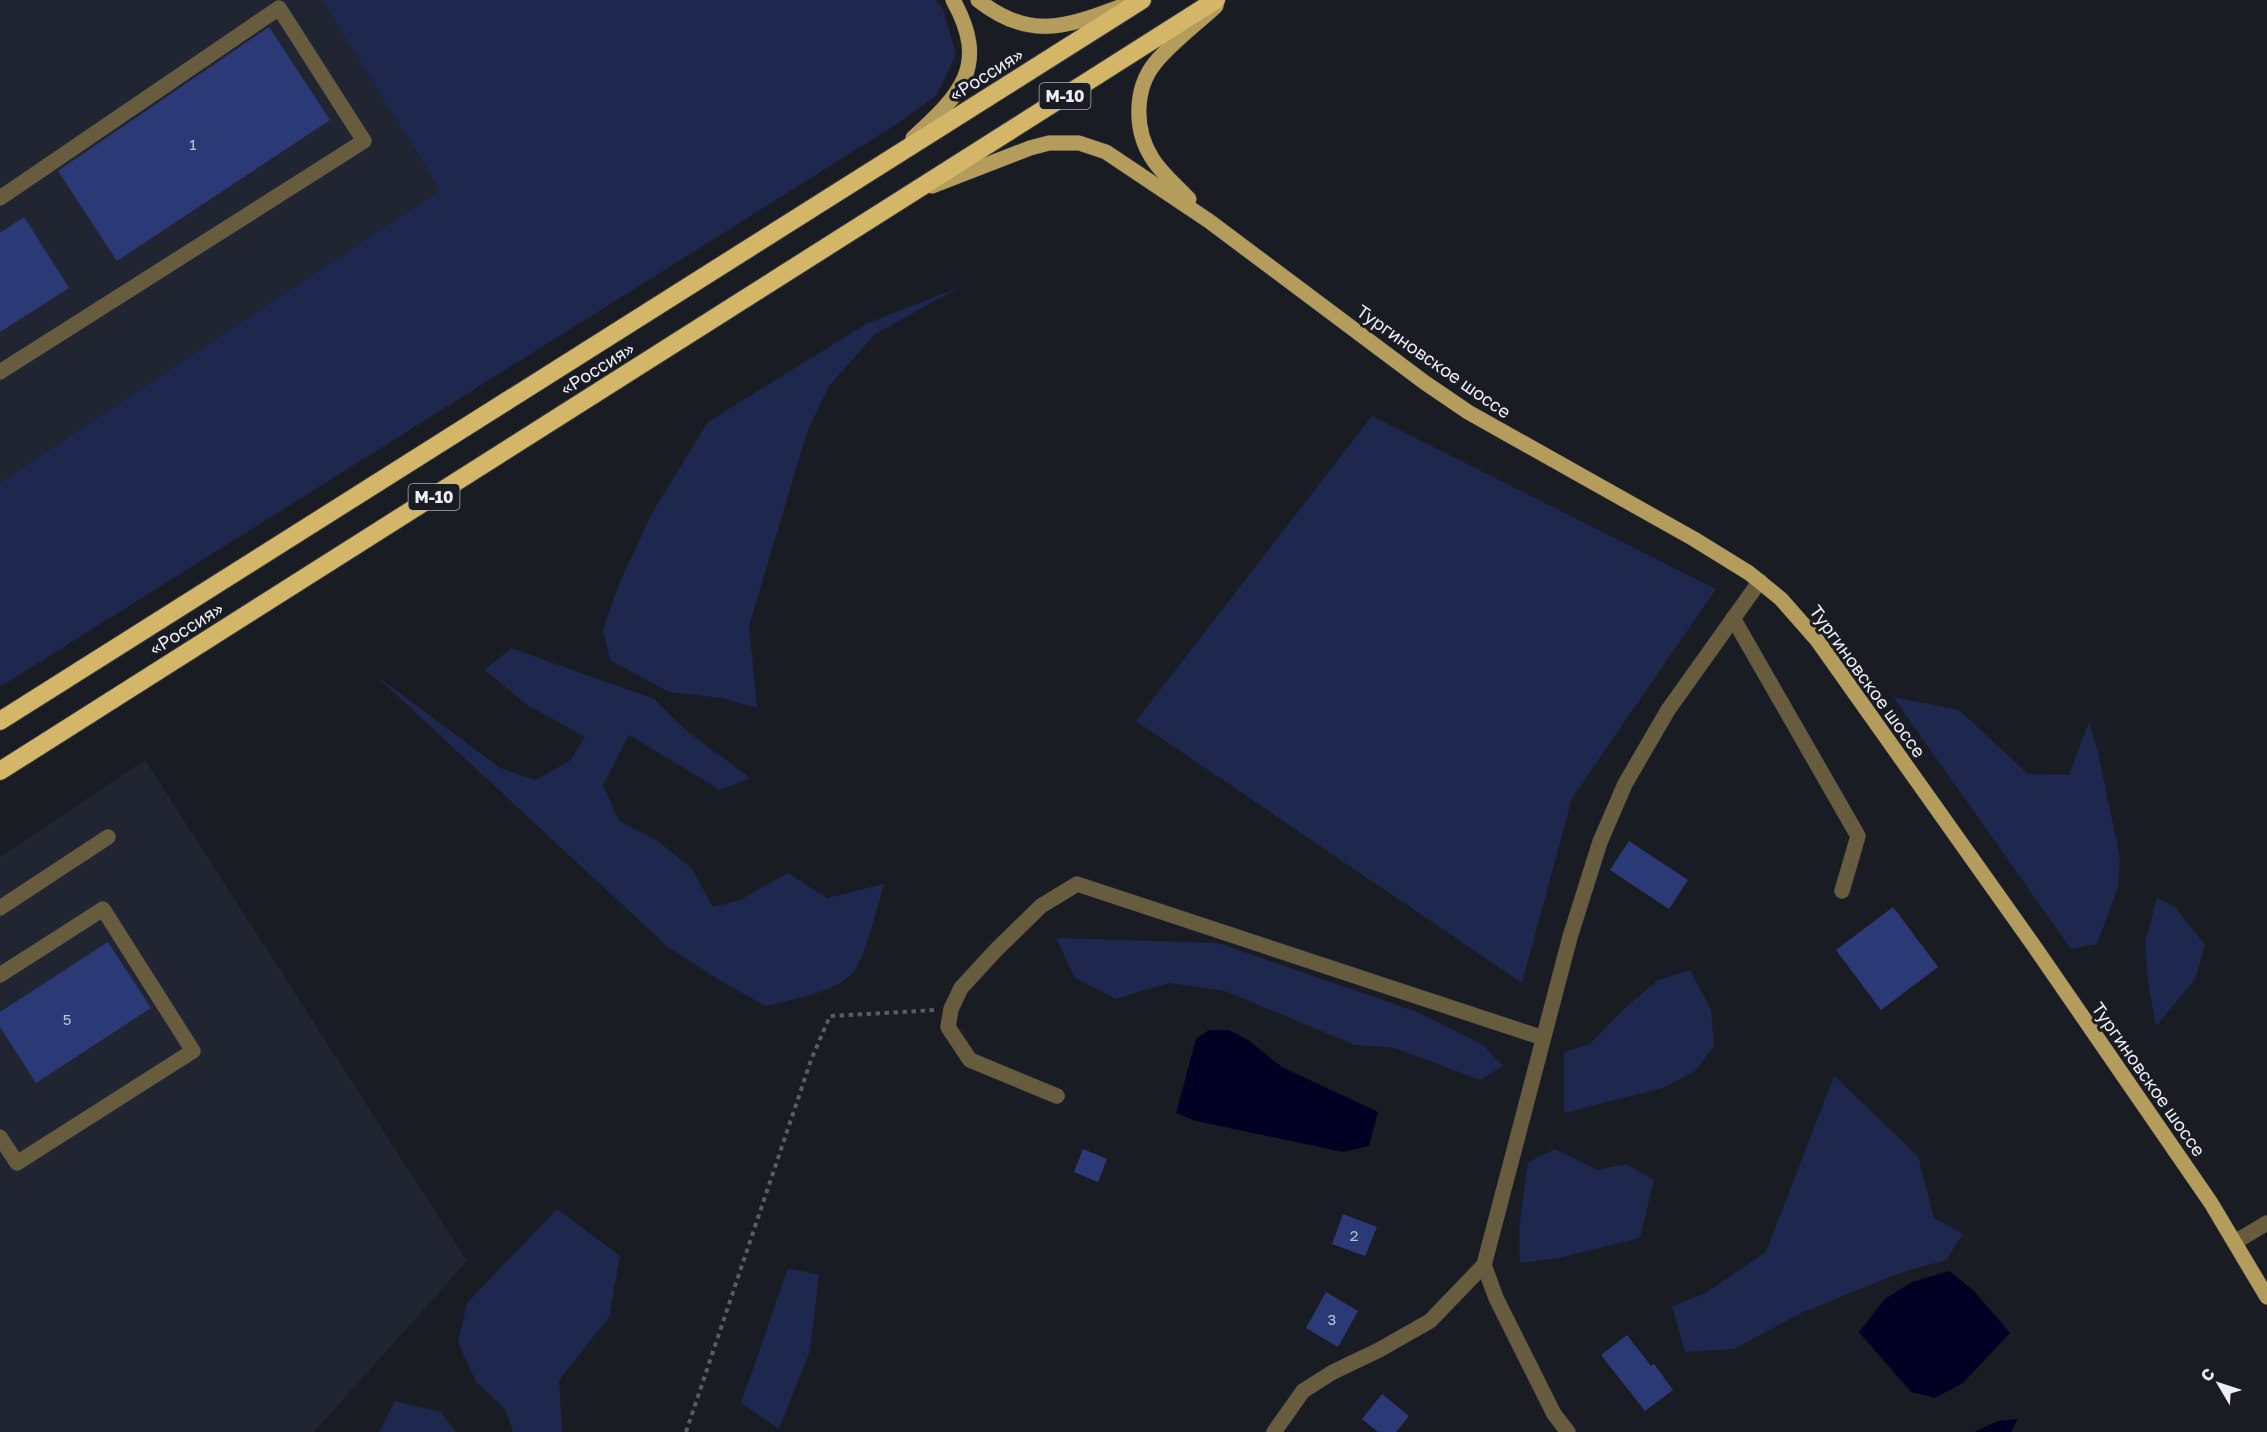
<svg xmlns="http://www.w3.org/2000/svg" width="2267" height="1432" font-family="'Golos Text',sans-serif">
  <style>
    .built { fill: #212532 }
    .green { fill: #1e284f }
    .water { fill: #020023 }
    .building { fill: #2b3a76 }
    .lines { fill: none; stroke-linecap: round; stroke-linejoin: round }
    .minor-casing { stroke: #373a40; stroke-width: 16 }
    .major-casing { stroke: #373a40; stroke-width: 16 }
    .highway-casing { stroke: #373a40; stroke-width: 20 }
    .path { stroke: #595c62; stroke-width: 4; stroke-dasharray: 4.5 4.5; stroke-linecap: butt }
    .minor { stroke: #675c3e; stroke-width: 15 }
    .major { stroke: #b49c5c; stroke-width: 15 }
    .highway { stroke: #d3b668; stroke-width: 18 }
    .labels { text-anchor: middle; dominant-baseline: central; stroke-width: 6; stroke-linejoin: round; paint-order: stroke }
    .number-label { font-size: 15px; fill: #bcc2d4 }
    .shield { fill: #191c23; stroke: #adb0b5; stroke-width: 1.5 }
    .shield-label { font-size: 16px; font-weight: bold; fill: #edeff4 }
    .street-label { font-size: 18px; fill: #edeff4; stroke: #191c23 }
  </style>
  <rect width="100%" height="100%" fill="#191c23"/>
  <g class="built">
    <polygon points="0,0 322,0 440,190 0,483"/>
    <polygon points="145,760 467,1261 314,1432 0,1432 0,857"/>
  </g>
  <g class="green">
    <polygon points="322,0 935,0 943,9 956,54 937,95 897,124 0,687 0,483 440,190"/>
    <polygon points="962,286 875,334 829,386 807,432 749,626 757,708 722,698 669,692 610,660 603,629 620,582 653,511 708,422 866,324"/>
    <polygon points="1372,416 1716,589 1572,798 1522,983 1136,721"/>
    <path d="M511,648L654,699L688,732L750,778L720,790L629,735L603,785L619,821L658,841L692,869L713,907L740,900L788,873L827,898L884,884C878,904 864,964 850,976C829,994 793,999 766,1006L724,983L668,947L374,674L500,768L535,780L571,760L585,737L527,705L485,670Z"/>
    <polygon points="1893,697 1959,710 2028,774 2069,775 2089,722 2098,752 2120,858 2118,887 2097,944 2071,949"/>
    <polygon points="2157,898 2175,907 2205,945 2195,979 2156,1026 2148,982 2145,942"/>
    <polygon points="1056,938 1218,943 1417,1012 1483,1045 1503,1066 1480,1080 1395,1048 1355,1045 1225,991 1169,983 1116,999 1075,978"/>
    <polygon points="1690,970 1711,1010 1714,1046 1695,1071 1663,1088 1564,1113 1564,1052 1590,1044 1624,1009 1658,980"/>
    <polygon points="1834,1076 1918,1156 1934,1218 1963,1234 1946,1260 1900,1273 1801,1313 1734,1349 1685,1352 1672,1306 1704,1294 1766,1252"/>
    <polygon points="1555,1149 1597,1170 1626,1164 1654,1180 1640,1238 1559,1258 1520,1263 1519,1229 1528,1162"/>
    <polygon points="557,1209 620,1256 609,1317 559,1380 562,1432 513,1432 506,1410 476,1382 458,1342 467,1303"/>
    <polygon points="788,1268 819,1275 810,1351 779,1429 741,1403"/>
    <polygon points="395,1401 441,1412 456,1432 379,1432"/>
  </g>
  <g class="water">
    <polygon points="1209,1030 1229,1030 1248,1040 1282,1067 1378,1112 1369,1146 1343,1152 1196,1121 1176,1113 1196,1039"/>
    <polygon points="1949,1271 1974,1291 2010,1333 1963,1383 1935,1398 1911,1392 1859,1332 1885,1299 1912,1282"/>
    <polygon points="2018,1419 2011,1432 1974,1432 1998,1421"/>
  </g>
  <g class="building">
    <polygon points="269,27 330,120 117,261 58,171"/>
    <polygon points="24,217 69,288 0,332 0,233"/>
    <polygon points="1629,841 1688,880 1669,909 1610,870"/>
    <polygon points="1893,907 1938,967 1881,1010 1836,950"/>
    <polygon points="108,942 151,1008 36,1083 0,1027 0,1012"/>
    <polygon points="1083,1149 1107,1159 1098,1182 1074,1172"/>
    <polygon points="1343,1214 1377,1227 1365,1256 1332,1244"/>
    <polygon points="1326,1292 1358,1311 1338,1347 1306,1328"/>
    <polygon points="1627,1335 1651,1366 1654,1364 1673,1390 1645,1411 1601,1355"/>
    <polygon points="1382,1394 1409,1416 1396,1432 1378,1432 1362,1419"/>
  </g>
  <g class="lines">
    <defs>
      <g id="minor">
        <polyline points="0,198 279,8 364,141 0,372"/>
        <polyline points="1733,618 1858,836 1842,891"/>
        <polyline points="0,908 108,837"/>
        <polyline points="0,975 103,909 193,1051 17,1163 0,1137"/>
        <polyline points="1057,1096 970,1060 948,1027 951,1009 961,988 996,950 1041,906 1077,884 1543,1038"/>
        <polyline points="2235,1242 2267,1223"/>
        <polyline points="1274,1432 1303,1391 1333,1372 1379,1350 1430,1321 1484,1265"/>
        <polyline points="1568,1432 1554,1414 1496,1298 1484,1265 1570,937 1600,842 1625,784 1668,710 1760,581"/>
      </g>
      <g id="major">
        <path d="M978,0C1031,42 1068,26 1125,5"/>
        <path d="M913,138C960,95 990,66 953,0"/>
        <polyline points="932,186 1030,148 1049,143 1079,143 1106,152 1209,221 1424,382 1468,412 1694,539 1749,573 1781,599 1817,640 2034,946 2211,1203 2267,1297"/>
        <path d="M1189,199C1177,186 1161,173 1152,158C1134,130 1134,89 1155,63C1171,43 1198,23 1216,6"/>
      </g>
      <g id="highway">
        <polyline points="0,721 1142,0"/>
        <polyline points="0,771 1216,0"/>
      </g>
    </defs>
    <use href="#minor" class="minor-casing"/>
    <use href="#major" class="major-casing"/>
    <use href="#highway" class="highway-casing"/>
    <polyline class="path" points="686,1432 811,1060 830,1016 936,1010"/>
    <use href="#minor" class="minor"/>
    <use href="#major" class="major"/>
    <use href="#highway" class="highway"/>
  </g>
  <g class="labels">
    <g class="number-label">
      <text x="193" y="144">1</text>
      <text x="67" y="1019">5</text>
      <text x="1354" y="1235">2</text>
      <text x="1332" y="1319">3</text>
    </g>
    <g class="shield">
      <rect x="1039.5" y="83" width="51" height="26" rx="4.5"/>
      <rect x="408.5" y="484" width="51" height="26" rx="4.5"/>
    </g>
    <g class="shield-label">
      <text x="1065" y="96">М-10</text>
      <text x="434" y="497">М-10</text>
    </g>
    <g class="street-label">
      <text transform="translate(986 74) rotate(-32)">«Россия»</text>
      <text transform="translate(1434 361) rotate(35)">Тургиновское шоссе</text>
      <text transform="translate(597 368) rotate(-32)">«Россия»</text>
      <text transform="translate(186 628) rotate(-32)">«Россия»</text>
      <text transform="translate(1868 681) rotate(54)">Тургиновское шоссе</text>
      <text transform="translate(2149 1079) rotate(55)">Тургиновское шоссе</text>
    </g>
  </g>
  <g transform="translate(2219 1384) rotate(309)" stroke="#191c23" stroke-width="4.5" paint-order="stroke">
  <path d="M0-4.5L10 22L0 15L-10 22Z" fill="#edeff4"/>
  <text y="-9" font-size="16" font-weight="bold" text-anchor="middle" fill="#edeff4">С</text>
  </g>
</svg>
